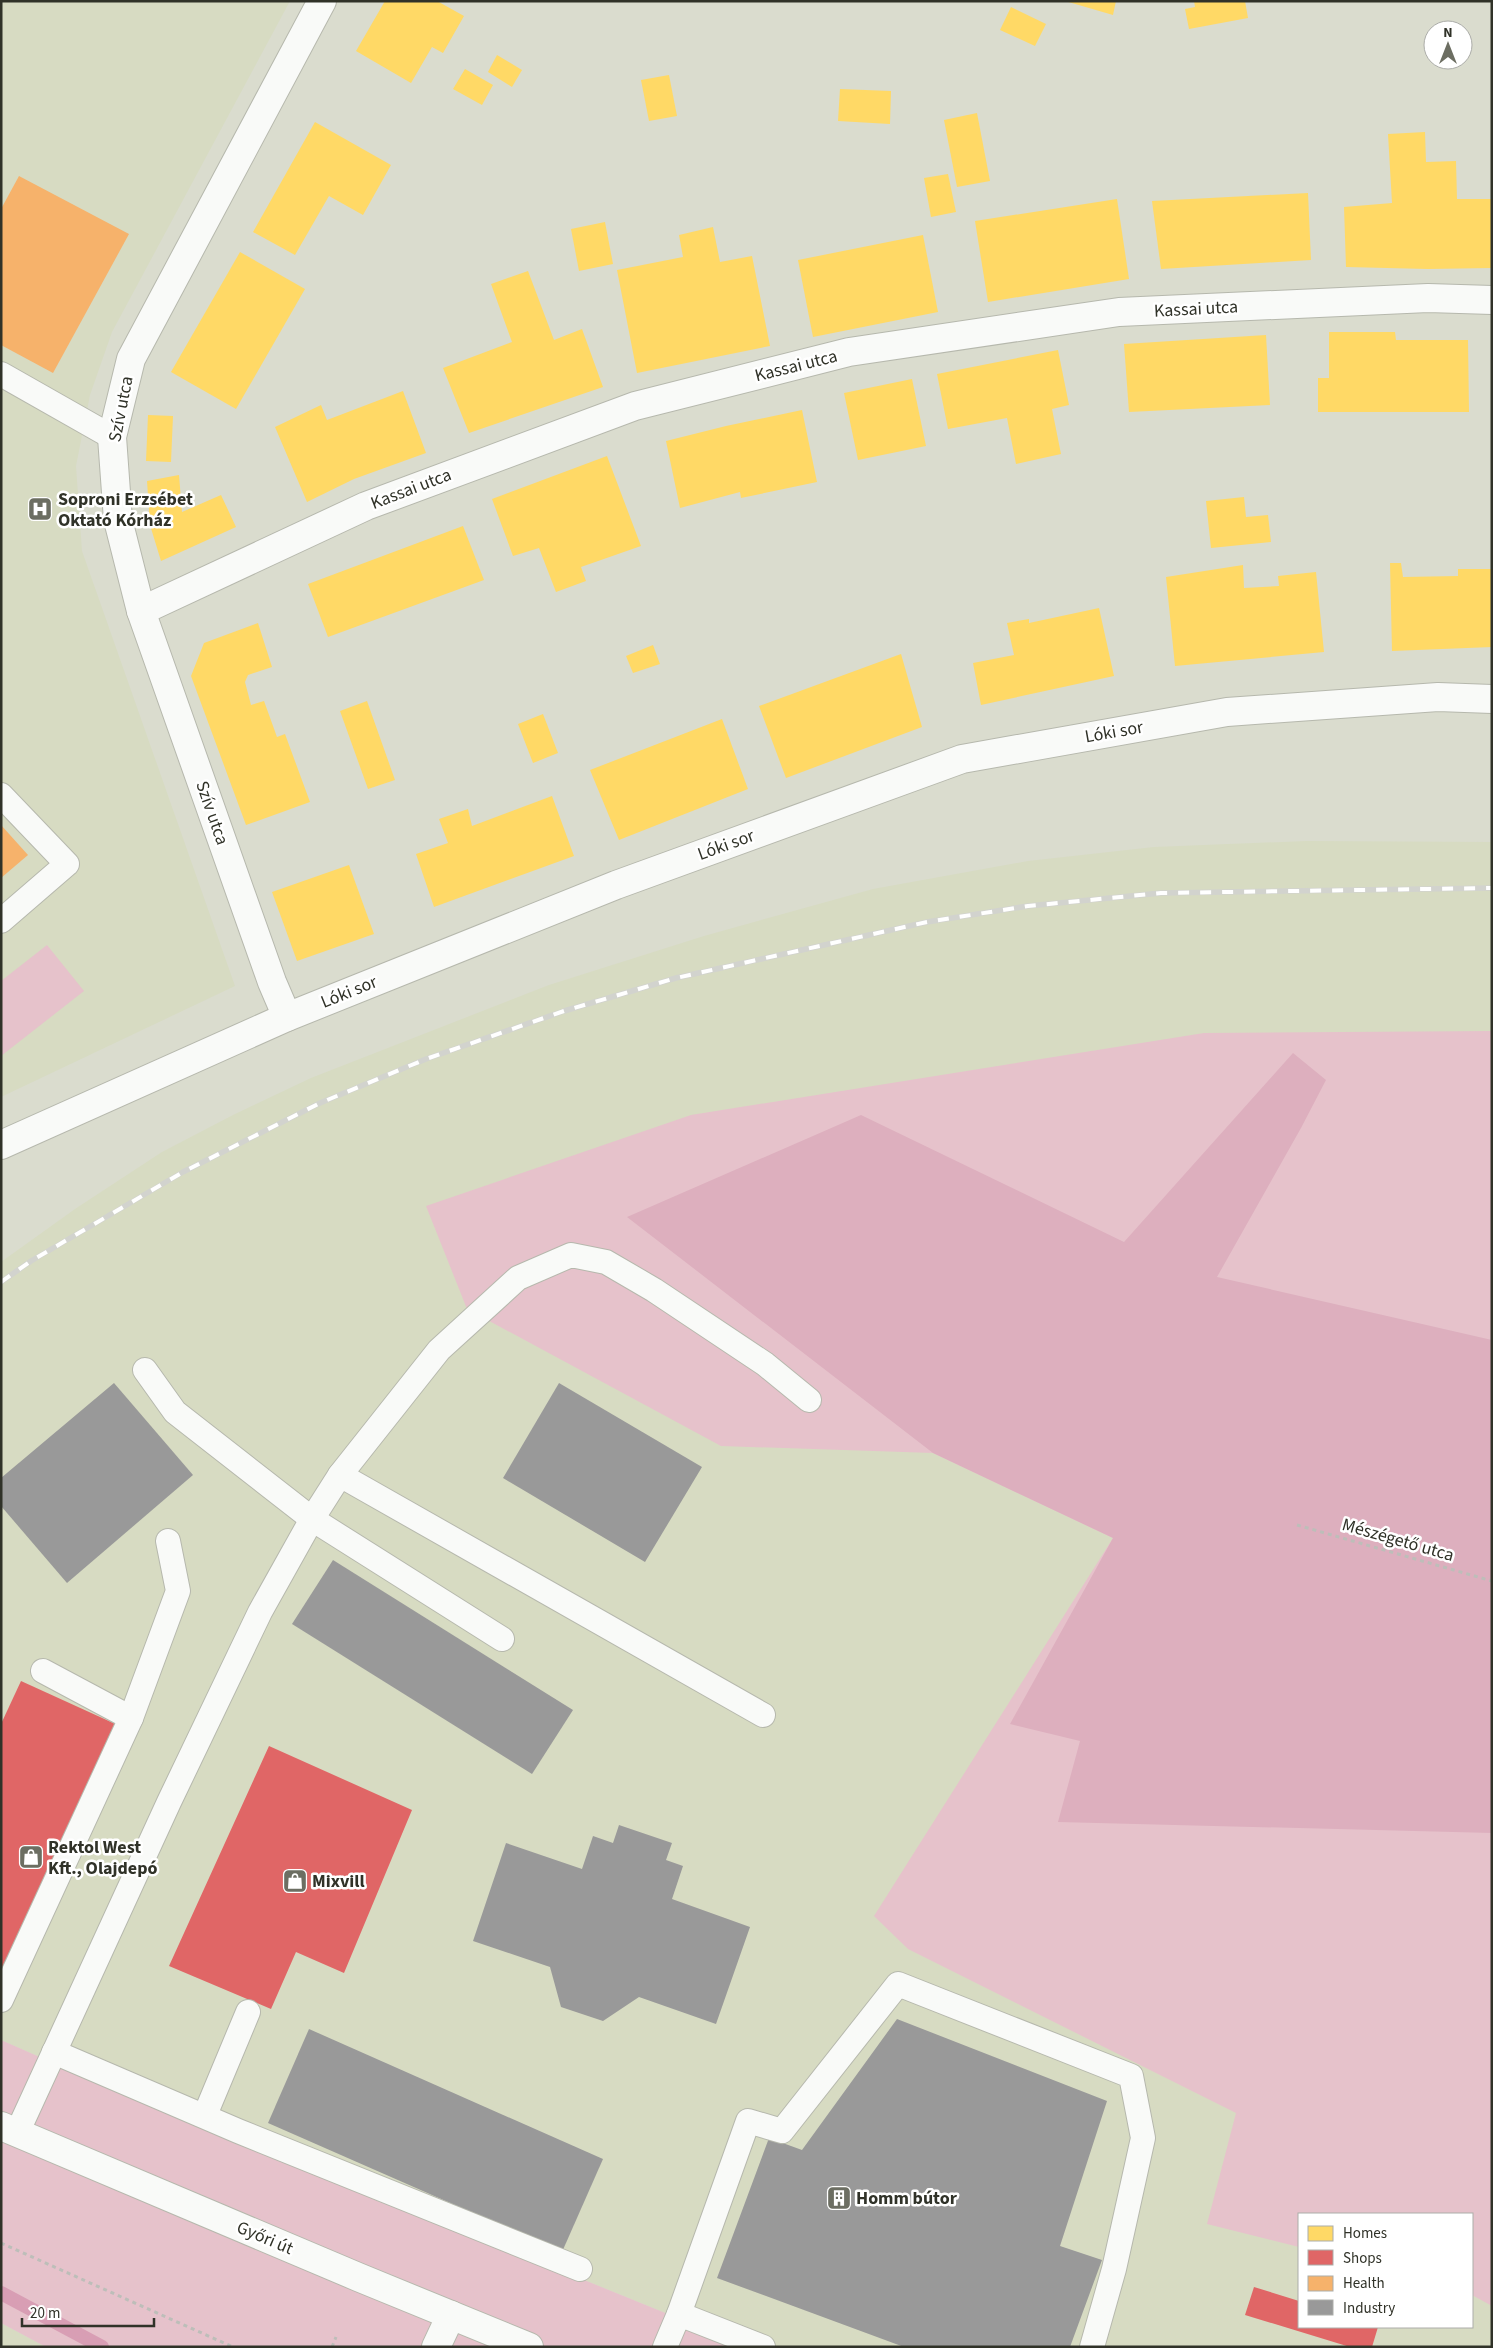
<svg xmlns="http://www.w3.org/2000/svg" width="1493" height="2348" font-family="'Source Sans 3',sans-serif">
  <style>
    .built { fill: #d7dbc2; fill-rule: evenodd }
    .green { fill: #e6c2cb }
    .forest { fill: #ddafbe }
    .homes { fill: #ffd966 }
    .shops { fill: #e06666 }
    .health { fill: #f6b26b }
    .industry { fill: #999 }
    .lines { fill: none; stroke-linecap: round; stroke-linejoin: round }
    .stream { stroke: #d89eb4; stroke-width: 14 }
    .service-casing { stroke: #b6b8ad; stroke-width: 26 }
    .minor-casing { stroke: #b6b8ad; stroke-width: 30 }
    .secondary-casing { stroke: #b6b8ad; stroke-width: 30 }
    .path { stroke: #bdbeb9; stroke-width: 3; stroke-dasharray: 4 4; stroke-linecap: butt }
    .service { stroke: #f9faf8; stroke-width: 24 }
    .minor { stroke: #f9faf8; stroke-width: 28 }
    .secondary { stroke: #f9faf8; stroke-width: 28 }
    .rail-casing { stroke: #d2d3ce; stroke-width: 5.5 }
    .rail { stroke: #fff; stroke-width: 4; stroke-dasharray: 11; stroke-linecap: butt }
    .labels { text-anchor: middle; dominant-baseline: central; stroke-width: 5; stroke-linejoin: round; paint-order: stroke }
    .street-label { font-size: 18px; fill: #303228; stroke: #fff }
    .poi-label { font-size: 18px; font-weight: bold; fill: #303228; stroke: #fff; text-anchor: start }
  </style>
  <rect width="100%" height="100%" fill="#dadcce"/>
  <g class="built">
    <polygon points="1,1 290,1 112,332 90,395 76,466 82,551 235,986 1,1097"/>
    <path d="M1307,841L1492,842V2347H749L92,2080L1,2040V1262L75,1209L162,1152L233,1115L311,1078L549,985L704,936L873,889L1028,861L1154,847ZM1299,2214H1472V2327H1299Z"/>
    <polygon points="1,2323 46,2347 1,2347"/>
  </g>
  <g class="green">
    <polygon points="47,945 84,991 1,1056 1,981"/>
    <polygon points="1492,1031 1492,2306 1472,2295 1472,2214 1299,2214 1299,2247 1207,2224 1236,2113 908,1949 874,1916 1113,1538 933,1453 721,1446 467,1309 426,1206 691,1115 1204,1033"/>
    <polygon points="1,2040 92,2080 749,2347 46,2347 1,2323"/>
  </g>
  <polygon class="forest" points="1293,1053 1326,1080 1301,1128 1217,1277 1492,1340 1492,1833 1058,1822 1080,1741 1010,1724 1113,1538 933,1453 627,1217 861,1115 1124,1242"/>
  <g class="homes">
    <polygon points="385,1 437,1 464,16 443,53 432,47 411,83 356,51"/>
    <polygon points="1065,1 1116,1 1113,15"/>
    <polygon points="1194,1 1245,1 1248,18 1189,29 1185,9 1195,7"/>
    <polygon points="1011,7 1046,24 1035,46 1000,30"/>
    <polygon points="497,55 522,70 512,87 488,72"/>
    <polygon points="465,69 493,85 482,105 453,89"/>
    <polygon points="669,75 677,116 649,121 641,80"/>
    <polygon points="840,89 891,91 890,124 838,121"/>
    <polygon points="977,113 990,181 957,187 944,120"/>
    <polygon points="315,122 391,165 363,215 329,196 295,255 253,232"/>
    <polygon points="1425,132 1426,162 1456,161 1457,199 1492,199 1492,268 1428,269 1346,267 1344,207 1392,203 1388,134"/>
    <polygon points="948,174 956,212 931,217 924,178"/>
    <polygon points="1308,193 1311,260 1161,269 1152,201"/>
    <polygon points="1117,199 1129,279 988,302 975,221"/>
    <polygon points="605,222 613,264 579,271 571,229"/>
    <polygon points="713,227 720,262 752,256 770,346 637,373 617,270 683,257 679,235"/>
    <polygon points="923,235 938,312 813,337 798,260"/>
    <polygon points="240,252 305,289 236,409 171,372"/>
    <polygon points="528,271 554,340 582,329 603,387 469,433 443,368 512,342 491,284"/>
    <polygon points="1329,332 1395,332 1396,340 1468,340 1469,412 1318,412 1318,378 1329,378"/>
    <polygon points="1266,335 1270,405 1129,412 1124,344"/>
    <polygon points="1058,350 1069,405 1052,409 1061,454 1016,464 1007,418 948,429 937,374"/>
    <polygon points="912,379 926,446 858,460 844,393"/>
    <polygon points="403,391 426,453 354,479 307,502 275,427 321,405 327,420"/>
    <polygon points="802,410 817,482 741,498 740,492 680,508 666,441 726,426"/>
    <polygon points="148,415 173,416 171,462 146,461"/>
    <polygon points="607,456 641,546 581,567 586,581 556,592 539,548 513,556 492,499"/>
    <polygon points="179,475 182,512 221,495 236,527 161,561 150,525 147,481"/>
    <polygon points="1244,497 1246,517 1268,515 1271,542 1211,548 1206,501"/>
    <polygon points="463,526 484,580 328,637 308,584"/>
    <polygon points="1390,563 1401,563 1403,577 1458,576 1458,569 1492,569 1492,647 1392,651"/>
    <polygon points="1243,565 1244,588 1279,586 1278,576 1316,572 1324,652 1175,666 1166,577"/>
    <polygon points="1099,608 1114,676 981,705 973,663 1014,655 1007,623 1029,619 1029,623"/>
    <polygon points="258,623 272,667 248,675 245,682 251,705 264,701 277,737 285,734 310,802 246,825 191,676 204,643"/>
    <polygon points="653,645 660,664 633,673 626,656"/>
    <polygon points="901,654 922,727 786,778 759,706"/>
    <polygon points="367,701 395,780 368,789 340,711"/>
    <polygon points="543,714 558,753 533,763 518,724"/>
    <polygon points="722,719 748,789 619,840 590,770"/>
    <polygon points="552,796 574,856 434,907 416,854 448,843 439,819 468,809 472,826"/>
    <polygon points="349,865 374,934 297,961 272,892"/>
  </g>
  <g class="shops">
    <polygon points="21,1681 122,1727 1,1987 1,1724"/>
    <polygon points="269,1746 412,1810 344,1973 296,1952 271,2009 169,1966"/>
    <polygon points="1254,2287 1299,2301 1299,2327 1378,2327 1372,2347 1350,2347 1245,2315"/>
  </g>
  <g class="health">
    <polygon points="19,176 129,234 53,373 1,345 1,209"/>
    <polygon points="1,825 28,855 1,878"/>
  </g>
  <g class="industry">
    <polygon points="114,1383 193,1475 67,1583 1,1506 1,1478"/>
    <polygon points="559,1383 702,1467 645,1562 503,1478"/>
    <polygon points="333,1560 573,1710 532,1774 292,1624"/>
    <polygon points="619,1825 672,1843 666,1860 683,1866 672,1899 750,1927 716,2024 639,1997 603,2021 561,2007 550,1967 473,1941 506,1843 582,1869 593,1836 613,1843"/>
    <polygon points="897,2019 1107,2101 1060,2246 1102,2260 1070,2347 904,2347 717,2278 769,2138 802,2150"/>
    <polygon points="309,2029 603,2159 562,2252 268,2123"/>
  </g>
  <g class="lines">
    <polyline class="stream" points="1,2293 102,2347"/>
    <defs>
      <g id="service">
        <polyline points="1,374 112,437"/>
        <polyline points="1,795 67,864 1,921"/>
        <polyline points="145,1370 175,1412 312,1519 502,1639"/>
        <polyline points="340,1475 763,1715"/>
        <polyline points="43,1671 131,1718"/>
        <polyline points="1,2000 131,1718 178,1591 168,1541"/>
        <polyline points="54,2052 238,2131 580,2269"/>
        <polyline points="205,2115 248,2012"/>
        <polyline points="17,2133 169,1802 260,1612 312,1519 340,1475 439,1350 518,1278 571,1255 606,1262 654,1290 765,1364 809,1400"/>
        <polyline points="679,2314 748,2121 782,2131 898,1984 1131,2076 1143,2138 1114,2269 1092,2347"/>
        <polyline points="665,2347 679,2314 763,2347"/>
      </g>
      <g id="minor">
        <polyline points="141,611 366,506 635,406 849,352 1119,312 1428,298 1492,300"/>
        <polyline points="287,1017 272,982 141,611 118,520 112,437 131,359 322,1"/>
        <polyline points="1,1145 287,1017 616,885 962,759 1227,712 1438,697 1492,699"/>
        <polyline points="436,2347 451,2315"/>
      </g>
      <polyline id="secondary" points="1,2126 358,2277 529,2347"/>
    </defs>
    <use href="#service" class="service-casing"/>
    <use href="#minor" class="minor-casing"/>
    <use href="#secondary" class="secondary-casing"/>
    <g class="path">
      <polyline points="1297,1525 1492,1581"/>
      <polyline points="1,2243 233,2347"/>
      <polyline points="332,2347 336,2337"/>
    </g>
    <use href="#service" class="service"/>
    <use href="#minor" class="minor"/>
    <use href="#secondary" class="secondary"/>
    <defs>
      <polyline id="rail" points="1,1282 31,1261 183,1172 320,1103 426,1059 564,1011 676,978 927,922 1028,906 1161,893 1492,888"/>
    </defs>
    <use href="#rail" class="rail-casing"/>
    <use href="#rail" class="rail"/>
  </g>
  <defs>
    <symbol id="hospital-square" viewBox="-11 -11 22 22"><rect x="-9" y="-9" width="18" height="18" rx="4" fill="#6c6e62" stroke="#fff"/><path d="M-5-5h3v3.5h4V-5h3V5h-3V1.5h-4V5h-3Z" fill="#fff"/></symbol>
    <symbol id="shop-square" viewBox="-11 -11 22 22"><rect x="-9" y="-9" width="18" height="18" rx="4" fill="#6c6e62" stroke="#fff"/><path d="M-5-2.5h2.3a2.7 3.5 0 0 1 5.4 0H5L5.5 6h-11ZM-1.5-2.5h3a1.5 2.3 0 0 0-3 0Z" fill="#fff"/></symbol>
    <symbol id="building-square" viewBox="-11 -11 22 22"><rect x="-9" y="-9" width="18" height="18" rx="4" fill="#6c6e62" stroke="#fff"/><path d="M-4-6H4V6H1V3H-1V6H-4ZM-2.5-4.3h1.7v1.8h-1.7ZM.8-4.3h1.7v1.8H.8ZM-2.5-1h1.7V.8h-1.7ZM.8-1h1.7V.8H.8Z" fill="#fff"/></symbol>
  </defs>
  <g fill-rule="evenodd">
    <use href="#hospital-square" x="26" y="495" width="28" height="28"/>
    <use href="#shop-square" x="17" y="1843" width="28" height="28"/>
    <use href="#shop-square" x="281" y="1867" width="28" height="28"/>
    <use href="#building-square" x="825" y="2184" width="28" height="28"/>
  </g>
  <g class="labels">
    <g class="street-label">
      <text transform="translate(1196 309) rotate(-3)">Kassai utca</text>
      <text transform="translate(796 366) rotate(-14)">Kassai utca</text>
      <text transform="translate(121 409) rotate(-79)">Szív utca</text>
      <text transform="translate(411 489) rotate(-21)">Kassai utca</text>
      <text transform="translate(1114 732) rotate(-10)">Lóki sor</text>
      <text transform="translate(212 813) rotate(71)">Szív utca</text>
      <text transform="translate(726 845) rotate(-20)">Lóki sor</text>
      <text transform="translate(349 992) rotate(-22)">Lóki sor</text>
      <text transform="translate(1398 1540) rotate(16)">Mészégető utca</text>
      <text transform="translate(265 2238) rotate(23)">Győri út</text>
    </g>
    <g class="poi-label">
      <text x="58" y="499">Soproni Erzsébet<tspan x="58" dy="21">Oktató Kórház</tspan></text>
      <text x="48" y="1847">Rektol West<tspan x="48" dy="21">Kft., Olajdepó</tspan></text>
      <text x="312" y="1881">Mixvill</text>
      <text x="856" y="2198">Homm bútor</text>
    </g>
  </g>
  <rect width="1493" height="2348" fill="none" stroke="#303228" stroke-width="5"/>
  <rect x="1298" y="2213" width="175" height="115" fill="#ffffff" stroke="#acada9"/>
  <rect x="1308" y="2226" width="25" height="15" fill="#ffd966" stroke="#acada9"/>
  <text x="1343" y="2238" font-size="15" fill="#303228">Homes</text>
  <rect x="1308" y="2250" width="25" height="15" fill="#e06666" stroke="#acada9"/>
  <text x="1343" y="2263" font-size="15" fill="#303228">Shops</text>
  <rect x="1308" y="2276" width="25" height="15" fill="#f6b26b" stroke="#acada9"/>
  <text x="1343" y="2288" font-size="15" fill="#303228">Health</text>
  <rect x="1308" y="2300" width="25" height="15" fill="#999999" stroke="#acada9"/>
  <text x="1343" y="2313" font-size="15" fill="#303228">Industry</text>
  <g transform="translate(1448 45)"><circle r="24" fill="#ffffff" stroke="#acada9"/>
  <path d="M0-4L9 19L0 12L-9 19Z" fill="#6c6e62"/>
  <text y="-8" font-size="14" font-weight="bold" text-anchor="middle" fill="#303228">N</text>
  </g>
  <path d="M22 2318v8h132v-8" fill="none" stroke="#303228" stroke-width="2.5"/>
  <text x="30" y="2318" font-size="15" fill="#303228" stroke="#ffffff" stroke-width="4" paint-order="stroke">20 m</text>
</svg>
